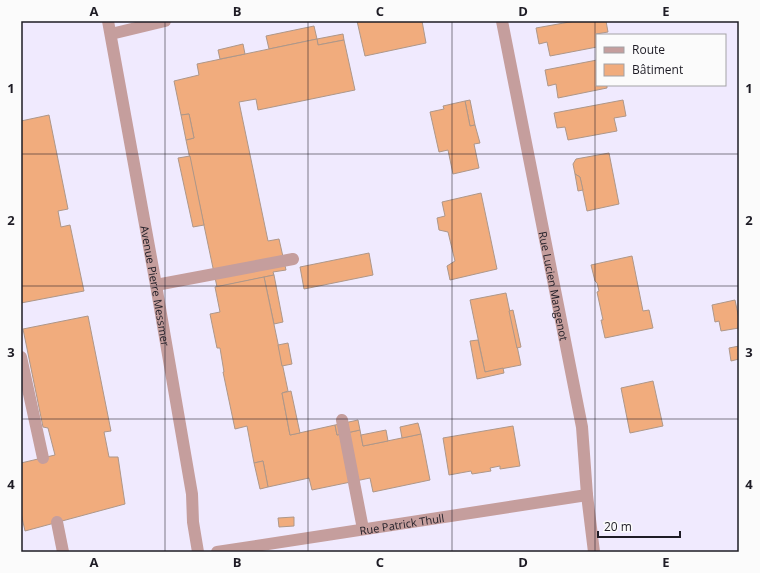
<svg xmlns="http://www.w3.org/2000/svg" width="760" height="573" font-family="'Open Sans',sans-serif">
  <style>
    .building { fill: #f1ac7d; stroke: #ae9789 }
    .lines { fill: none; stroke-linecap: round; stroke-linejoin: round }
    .service { stroke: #c59e9d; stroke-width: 12 }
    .minor { stroke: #c59e9d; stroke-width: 12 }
    .grid { fill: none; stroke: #1e1c25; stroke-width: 1; stroke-opacity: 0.55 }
    .labels { text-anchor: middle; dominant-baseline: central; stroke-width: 3; stroke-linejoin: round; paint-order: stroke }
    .street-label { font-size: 11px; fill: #1e1c25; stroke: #fbfbfb }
    .neatline { fill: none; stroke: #1e1c25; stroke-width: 1.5 }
    .grid-label { font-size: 13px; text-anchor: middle; font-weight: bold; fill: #1e1c25 }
  </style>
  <rect width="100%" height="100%" fill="#f0eafe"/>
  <g class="building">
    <polygon points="357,21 422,21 426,43 365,56"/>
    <polygon points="575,21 606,21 608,32 596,34 597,47 550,56 547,42 539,44 536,28"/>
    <polygon points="314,26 317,39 269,49 266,36"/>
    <polygon points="343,34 344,40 318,45 317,39"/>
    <polygon points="317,39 318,45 344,40 355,90 258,110 256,99 239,102 268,241 279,239 286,270 273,272 274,275 217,287 186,140 194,138 189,114 181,115 174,81 199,75 197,64"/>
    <polygon points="243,44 245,54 220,59 218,50"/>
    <polygon points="597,60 597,85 607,85 607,88 558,98 556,84 548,86 545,70"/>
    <polygon points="470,100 475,125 470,126 465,101"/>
    <polygon points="623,100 626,116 614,118 617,131 568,140 565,127 557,128 554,113"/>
    <polygon points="465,101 470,126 475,125 480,143 474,144 479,168 453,174 448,150 439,152 430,112 444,109 443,106"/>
    <polygon points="189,114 194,138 186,140 181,115"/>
    <polygon points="49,115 68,209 58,211 61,227 70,225 84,291 21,303 21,121"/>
    <polygon points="609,153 619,204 587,211 580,177 575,174 573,164 576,159"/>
    <polygon points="190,156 204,225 193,227 178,158"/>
    <polygon points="575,174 580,177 583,190 578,191"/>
    <polygon points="481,193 497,269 450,280 447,266 455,261 448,232 439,230 437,218 445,216 442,202"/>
    <polygon points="369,253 373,275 304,289 300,267"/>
    <polygon points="632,256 643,311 649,310 653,328 605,338 601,320 603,320 597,292 599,291 597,283 595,281 591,265"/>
    <polygon points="274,275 283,322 274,324 264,277"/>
    <polygon points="264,277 288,391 282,393 290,435 335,425 337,435 360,430 363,446 421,434 430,480 373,492 370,478 312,490 309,478 268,487 263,461 254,463 247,426 235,429 223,372 224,372 220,348 217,348 210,314 220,312 215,287"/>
    <polygon points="506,293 521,365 485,372 470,300"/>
    <polygon points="735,300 739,319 739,328 721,331 719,321 715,322 712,305"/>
    <polygon points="513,310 521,347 517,348 509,311"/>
    <polygon points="88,316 111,431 104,432 109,457 118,457 125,504 25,531 21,513 21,463 55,455 48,428 43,427 23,329"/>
    <polygon points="478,340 485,372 503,368 504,373 477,379 470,341"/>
    <polygon points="288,343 292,364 282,366 278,345"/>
    <polygon points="739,346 739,359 731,361 729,348"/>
    <polygon points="653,381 663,426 630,433 621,388"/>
    <polygon points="291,391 300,433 290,435 282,393"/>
    <polygon points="358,420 360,430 337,435 335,425"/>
    <polygon points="418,423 421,434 402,438 400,427"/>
    <polygon points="513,426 520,466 500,469 500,466 490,468 491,471 472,474 471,471 449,475 443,438"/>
    <polygon points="386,430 388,441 363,446 361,435"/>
    <polygon points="263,461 268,487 260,489 254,463"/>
    <polygon points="294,517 294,526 279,527 278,518"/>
  </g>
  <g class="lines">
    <g class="service">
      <polyline points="156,285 293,259"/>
      <polyline points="21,357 43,458"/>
      <polyline points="342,420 363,529"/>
      <polyline points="57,522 63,552"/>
    </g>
    <g class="minor">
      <path id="s1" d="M108,21L156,285L192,494L193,522L198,552"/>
      <path id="s2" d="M502,21L582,427L587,495L594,552"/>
      <polyline points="111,34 165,21"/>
      <path id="s3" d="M217,552L587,495"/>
    </g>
  </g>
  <path class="grid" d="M165,21V552M308,21V552M452,21V552M595,21V552M21,154H739M21,286H739M21,419H739"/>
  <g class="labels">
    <g class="street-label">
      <text stroke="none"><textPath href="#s1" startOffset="269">Avenue Pierre Messmer</textPath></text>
      <text stroke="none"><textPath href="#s2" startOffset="270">Rue Lucien Mangenot</textPath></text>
      <text stroke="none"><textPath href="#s3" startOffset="187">Rue Patrick Thull</textPath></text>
    </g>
  </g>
  <rect width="760" height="573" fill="none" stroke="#fbfbfb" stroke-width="44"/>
  <rect x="596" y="34" width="130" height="52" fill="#fbfbfb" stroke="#a3a2a5"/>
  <rect x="604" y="47" width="20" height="6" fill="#c59e9d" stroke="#a3a2a5"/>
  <text x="632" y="54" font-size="12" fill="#1e1c25">Route</text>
  <rect x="604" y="64" width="20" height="12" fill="#f1ac7d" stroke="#a3a2a5"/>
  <text x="632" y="74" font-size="12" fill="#1e1c25">Bâtiment</text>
  <path d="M598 531v6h82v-6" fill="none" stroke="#1e1c25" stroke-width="2"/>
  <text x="604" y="531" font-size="12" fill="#1e1c25" stroke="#fbfbfb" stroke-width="3" paint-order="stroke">20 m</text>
  <rect x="22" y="22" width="716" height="529" class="neatline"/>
  <g class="grid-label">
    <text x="94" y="16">A</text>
    <text x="237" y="16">B</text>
    <text x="380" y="16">C</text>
    <text x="523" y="16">D</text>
    <text x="666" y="16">E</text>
    <text x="11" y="93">1</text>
    <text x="749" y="93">1</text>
    <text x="11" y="225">2</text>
    <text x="749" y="225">2</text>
    <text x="11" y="357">3</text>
    <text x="749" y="357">3</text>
    <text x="11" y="489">4</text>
    <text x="749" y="489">4</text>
    <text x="94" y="567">A</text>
    <text x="237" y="567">B</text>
    <text x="380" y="567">C</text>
    <text x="523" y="567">D</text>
    <text x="666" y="567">E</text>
  </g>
</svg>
